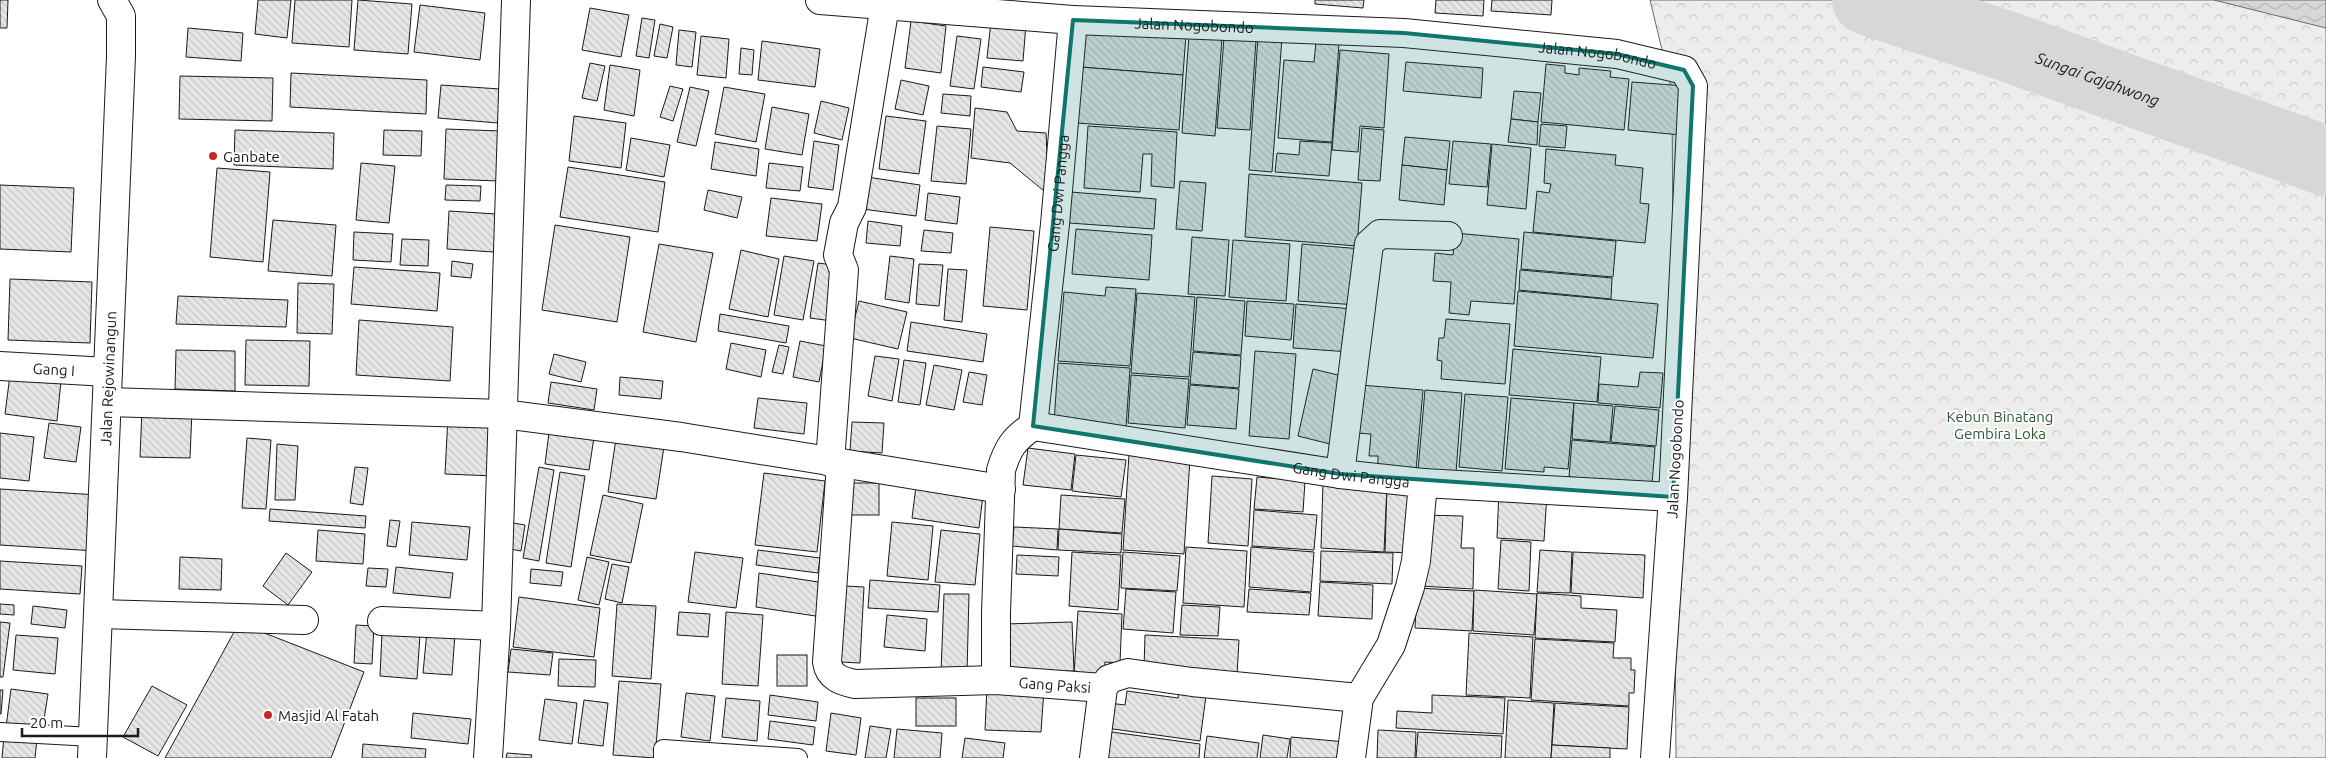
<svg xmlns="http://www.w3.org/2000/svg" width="2326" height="758" font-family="Ubuntu,sans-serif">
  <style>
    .park { fill: url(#park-crowns); stroke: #6a6a6a }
    .water { fill: url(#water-waves); stroke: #6a6a6a }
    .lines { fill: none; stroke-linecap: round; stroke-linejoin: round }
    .river { stroke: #d7d7d7; stroke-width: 70 }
    .building { fill: url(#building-back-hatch); stroke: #1a1a1a }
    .lane-casing { stroke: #1a1a1a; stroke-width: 20 }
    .street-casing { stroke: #1a1a1a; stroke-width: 30 }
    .secondary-casing { stroke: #1a1a1a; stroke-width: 30 }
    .lane { stroke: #fff; stroke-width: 18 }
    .street { stroke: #fff; stroke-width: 28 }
    .secondary { stroke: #fff; stroke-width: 28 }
    .marked { fill: #0f766e; fill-opacity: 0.2; stroke: #0f766e; stroke-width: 4; stroke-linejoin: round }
    .poi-dot { fill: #c62828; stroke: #fff; stroke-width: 2 }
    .labels { text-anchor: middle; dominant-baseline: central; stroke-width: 4; stroke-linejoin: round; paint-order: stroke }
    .street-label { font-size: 15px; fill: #1a1a1a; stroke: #fff }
    .poi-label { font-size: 15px; fill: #1a1a1a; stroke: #fff; text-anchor: start }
    .park-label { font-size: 15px; fill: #2b5a34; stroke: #fff }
    .water-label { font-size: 16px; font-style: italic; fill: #1a1a1a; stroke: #fff }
  </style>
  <defs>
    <pattern id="park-crowns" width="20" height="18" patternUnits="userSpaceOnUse" patternTransform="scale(1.25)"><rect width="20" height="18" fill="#ededed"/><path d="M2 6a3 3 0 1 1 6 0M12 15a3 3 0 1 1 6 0" fill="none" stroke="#cbcbcb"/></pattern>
    <pattern id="water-waves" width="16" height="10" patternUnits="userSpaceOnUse" patternTransform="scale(1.25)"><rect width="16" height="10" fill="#d7d7d7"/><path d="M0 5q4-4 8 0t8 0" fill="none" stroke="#b8b8b8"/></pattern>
    <pattern id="building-back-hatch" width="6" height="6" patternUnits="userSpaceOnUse" patternTransform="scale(1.25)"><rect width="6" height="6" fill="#e6e6e6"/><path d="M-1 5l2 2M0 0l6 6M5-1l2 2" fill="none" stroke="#c5c5c5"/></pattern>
  </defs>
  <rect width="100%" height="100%" fill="#fff"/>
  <polygon class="park" points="1650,0 2326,0 2326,758 1676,758 1672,91"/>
  <polygon class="water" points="2214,0 2326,0 2326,28"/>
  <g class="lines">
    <path class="river" id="s1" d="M1867,0L2009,47L2326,161"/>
  </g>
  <g class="building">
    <polygon points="0,0 8,0 7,28 0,28"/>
    <polygon points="258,0 291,0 287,38 255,34"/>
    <polygon points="295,0 352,0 349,47 292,43"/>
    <polygon points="358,0 412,4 408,54 354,50"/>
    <polygon points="1315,0 1364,0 1363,8 1315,4"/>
    <polygon points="1436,0 1484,0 1483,16 1435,13"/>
    <polygon points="1492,0 1552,0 1551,15 1491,11"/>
    <polygon points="420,5 485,13 480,60 414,52"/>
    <polygon points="590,8 629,15 621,57 582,50"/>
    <polygon points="642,18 655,20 649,58 636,56"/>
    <polygon points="911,21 946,26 941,73 905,68"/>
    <polygon points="991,21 1026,24 1023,61 987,58"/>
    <polygon points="660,24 673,27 667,58 654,56"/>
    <polygon points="1083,27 1186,34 1183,75 1080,67"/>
    <polygon points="188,28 243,33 241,61 186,57"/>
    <polygon points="679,30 696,32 692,67 676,65"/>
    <polygon points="1189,35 1222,38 1215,136 1182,133"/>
    <polygon points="701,36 729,39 726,78 697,75"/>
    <polygon points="957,36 981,39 974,89 950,86"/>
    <polygon points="1258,36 1282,38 1272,172 1249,170"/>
    <polygon points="1224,38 1256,40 1250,130 1217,128"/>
    <polygon points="762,41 820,49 815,87 758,80"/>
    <polygon points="1316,42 1339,43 1332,142 1278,138 1284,60 1314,62"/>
    <polygon points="741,48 754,50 752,75 739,74"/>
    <polygon points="1340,50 1389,54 1384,128 1360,126 1358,152 1332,150"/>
    <polygon points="1406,62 1483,68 1481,98 1403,91"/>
    <polygon points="590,63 605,66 597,101 582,98"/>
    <polygon points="1546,64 1565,66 1565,73 1579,75 1579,68 1611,71 1610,77 1629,79 1624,130 1541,122"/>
    <polygon points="610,65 640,70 634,116 604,110"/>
    <polygon points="983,67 1024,72 1021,92 981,87"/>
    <polygon points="1080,67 1183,75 1179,130 1076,123"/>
    <polygon points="291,73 427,80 426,114 290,107"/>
    <polygon points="180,76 273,78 272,121 179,119"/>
    <polygon points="901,80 929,86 923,115 895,109"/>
    <polygon points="1632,82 1685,86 1681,135 1628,130"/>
    <polygon points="441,85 500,89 498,123 438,118"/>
    <polygon points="670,86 683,89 673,121 660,117"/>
    <polygon points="690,87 709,91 696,146 677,142"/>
    <polygon points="724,87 765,94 756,142 715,134"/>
    <polygon points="1514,91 1541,93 1538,122 1511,119"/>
    <polygon points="943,94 971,96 970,116 941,113"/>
    <polygon points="821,101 849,108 842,140 814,133"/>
    <polygon points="772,107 809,114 802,155 765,149"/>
    <polygon points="975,108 1007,112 1017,131 1046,133 1049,195 1010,163 971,158"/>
    <polygon points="574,116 626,123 621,168 569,161"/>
    <polygon points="886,116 926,121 919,174 879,169"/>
    <polygon points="1511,119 1538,122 1537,145 1508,142"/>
    <polygon points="1541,124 1567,126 1565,148 1539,146"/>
    <polygon points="937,126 971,129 966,184 931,181"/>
    <polygon points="1088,126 1177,132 1174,188 1151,186 1152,154 1143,154 1140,192 1084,188"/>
    <polygon points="1362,128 1384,130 1380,181 1358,180"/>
    <polygon points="446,129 501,131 499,181 444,179"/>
    <polygon points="235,130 334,133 333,169 234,165"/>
    <polygon points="384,130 422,131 421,156 383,155"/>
    <polygon points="1405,137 1450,141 1447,170 1402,165"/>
    <polygon points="631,138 670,145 664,177 626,170"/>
    <polygon points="814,141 839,145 833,190 808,187"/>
    <polygon points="1300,141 1332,143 1329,176 1275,172 1277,153 1299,155"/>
    <polygon points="1453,141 1491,144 1487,187 1449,184"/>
    <polygon points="715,142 759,149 756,176 711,169"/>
    <polygon points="1492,144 1531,148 1526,209 1487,205"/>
    <polygon points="1546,149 1616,155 1615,165 1643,168 1640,203 1649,204 1645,243 1533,232 1537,191 1549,193 1551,184 1544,183"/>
    <polygon points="361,163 395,166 389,223 356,220"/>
    <polygon points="769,163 803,167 800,191 766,188"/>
    <polygon points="1402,165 1447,170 1444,205 1399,200"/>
    <polygon points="568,167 665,182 658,232 560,217"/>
    <polygon points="217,168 270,172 263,262 210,257"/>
    <polygon points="1249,174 1362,183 1357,246 1245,237"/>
    <polygon points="867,177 920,185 916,216 862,209"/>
    <polygon points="1180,181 1206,183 1202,231 1176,229"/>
    <polygon points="0,185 74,188 71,252 0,249"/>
    <polygon points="446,185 481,186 480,201 445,200"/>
    <polygon points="708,190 742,197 737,218 704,210"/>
    <polygon points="1071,192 1156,199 1154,229 1069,223"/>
    <polygon points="928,193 960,197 957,224 925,220"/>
    <polygon points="771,198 822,204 817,241 766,236"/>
    <polygon points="449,211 496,214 494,252 447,249"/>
    <polygon points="273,220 336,225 332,276 268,271"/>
    <polygon points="868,221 902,226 900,246 866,243"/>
    <polygon points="555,225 630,237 617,322 542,310"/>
    <polygon points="990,227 1034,231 1027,310 983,306"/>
    <polygon points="1076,229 1152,235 1149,280 1072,274"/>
    <polygon points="924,230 953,233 951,253 921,251"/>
    <polygon points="354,232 393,234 391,262 353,260"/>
    <polygon points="1524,232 1616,241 1613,277 1521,269"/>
    <polygon points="1455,233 1519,239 1514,304 1471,301 1469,315 1449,313 1451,282 1433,281 1435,253 1453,255"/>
    <polygon points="1192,237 1229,240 1225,296 1188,294"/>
    <polygon points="402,239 429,240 428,266 400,265"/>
    <polygon points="1233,240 1290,244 1286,301 1229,297"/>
    <polygon points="659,244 713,253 696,342 643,332"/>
    <polygon points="1302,244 1362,249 1358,305 1298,301"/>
    <polygon points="741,250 779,259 768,317 729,309"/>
    <polygon points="784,256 814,261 803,320 774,315"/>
    <polygon points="890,256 914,259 909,303 885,299"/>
    <polygon points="452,261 473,264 471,278 451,276"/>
    <polygon points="818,263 840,266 832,321 810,318"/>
    <polygon points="919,264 943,265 939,306 916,304"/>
    <polygon points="354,267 440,273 437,311 351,304"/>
    <polygon points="948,269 967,270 962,322 944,320"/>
    <polygon points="1520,270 1612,278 1611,299 1519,290"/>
    <polygon points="10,279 92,282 90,343 8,340"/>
    <polygon points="298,283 334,284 332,334 297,333"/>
    <polygon points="1106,287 1136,289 1130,366 1058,361 1064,292 1105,296"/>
    <polygon points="1518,291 1658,304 1653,358 1514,346"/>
    <polygon points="1137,293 1195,297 1189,377 1131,373"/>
    <polygon points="178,296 288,300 286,327 176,324"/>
    <polygon points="1197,297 1245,301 1241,355 1193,351"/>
    <polygon points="859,301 907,312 898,349 850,338"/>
    <polygon points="1247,301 1294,304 1291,340 1245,336"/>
    <polygon points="1296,304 1353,309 1350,352 1293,348"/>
    <polygon points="720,314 789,326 786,343 718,331"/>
    <polygon points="1446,319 1510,324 1505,384 1441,379 1442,361 1437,360 1439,338 1444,338"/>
    <polygon points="359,320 453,327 450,381 356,375"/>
    <polygon points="911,322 987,334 983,362 907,351"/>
    <polygon points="246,340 310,341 309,386 245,385"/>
    <polygon points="800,341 826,346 819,382 793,377"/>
    <polygon points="731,343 766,350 761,377 726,369"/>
    <polygon points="779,345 789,347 783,374 772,372"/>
    <polygon points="1513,349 1601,357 1597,402 1509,395"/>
    <polygon points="176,350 235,351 235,391 175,389"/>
    <polygon points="1255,351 1296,354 1289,439 1249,436"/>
    <polygon points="1193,352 1241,356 1239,388 1190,384"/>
    <polygon points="554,354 586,362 581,382 549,374"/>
    <polygon points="875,356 899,359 892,401 868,396"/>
    <polygon points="904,360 926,363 920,405 898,402"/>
    <polygon points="1058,363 1130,368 1126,428 1054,423"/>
    <polygon points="934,365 962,370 954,410 926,405"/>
    <polygon points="1313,369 1346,377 1330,444 1298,436"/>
    <polygon points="969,372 987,375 982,405 963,402"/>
    <polygon points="1640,372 1663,373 1660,408 1598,403 1599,384 1638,387"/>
    <polygon points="10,375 61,381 57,421 5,414"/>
    <polygon points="1131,375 1189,379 1185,428 1128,423"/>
    <polygon points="620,377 663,381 661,399 619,395"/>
    <polygon points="551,382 597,389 594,410 548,403"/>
    <polygon points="1190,385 1239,389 1236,429 1187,425"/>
    <polygon points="1360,385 1423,390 1416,470 1378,467 1378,456 1369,456 1371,434 1356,433"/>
    <polygon points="1425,390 1462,393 1456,473 1418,470"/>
    <polygon points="1465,394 1508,397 1502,471 1459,467"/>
    <polygon points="758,398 807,403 804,434 754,428"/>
    <polygon points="1511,398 1574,403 1568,469 1544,467 1544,472 1505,469"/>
    <polygon points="1574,403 1613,406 1610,442 1572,439"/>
    <polygon points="1615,406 1659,410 1656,446 1611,442"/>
    <polygon points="142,409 192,410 190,458 140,457"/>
    <polygon points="448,416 497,418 494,476 445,474"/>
    <polygon points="852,422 884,423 882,453 850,451"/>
    <polygon points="49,423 81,427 76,462 44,458"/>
    <polygon points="550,425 595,431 589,470 545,464"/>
    <polygon points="617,432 665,440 656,499 608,492"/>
    <polygon points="0,433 34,437 29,481 0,478"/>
    <polygon points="247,438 271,440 266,509 242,508"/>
    <polygon points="1572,440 1655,447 1652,484 1569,477"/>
    <polygon points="277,444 298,446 295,500 275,500"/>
    <polygon points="1028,448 1075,454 1071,490 1023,485"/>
    <polygon points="1129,454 1190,458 1184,554 1123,550"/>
    <polygon points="1076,455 1126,460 1121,497 1072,491"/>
    <polygon points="355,467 368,468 363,505 350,503"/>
    <polygon points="539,467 554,470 539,561 523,558"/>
    <polygon points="560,472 585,476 571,567 546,563"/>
    <polygon points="764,473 825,481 817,552 755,545"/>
    <polygon points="1212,476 1252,479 1248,546 1208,543"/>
    <polygon points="1257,477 1305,481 1303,512 1254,509"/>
    <rect x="850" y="483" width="29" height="32"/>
    <polygon points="1323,483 1387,486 1384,552 1321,548"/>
    <polygon points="916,486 983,495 979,528 912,518"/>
    <polygon points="1387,486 1416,487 1414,553 1385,552"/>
    <polygon points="0,489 99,495 96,551 0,545"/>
    <polygon points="1499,490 1547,493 1544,541 1497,538"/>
    <polygon points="603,495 643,504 631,563 590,555"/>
    <polygon points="1061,495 1125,499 1122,533 1059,529"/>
    <polygon points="270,509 366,516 365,528 269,521"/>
    <polygon points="1254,510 1317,515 1314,550 1252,546"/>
    <polygon points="1424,515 1463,516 1461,548 1474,548 1473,589 1420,586"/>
    <polygon points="390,520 400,521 396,547 387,546"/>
    <polygon points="412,522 470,527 467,560 409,555"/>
    <polygon points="508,522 525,525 521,551 504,548"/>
    <polygon points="892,522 933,526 928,580 887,576"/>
    <polygon points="1014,527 1058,529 1057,550 1012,546"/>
    <polygon points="1059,529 1122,534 1121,553 1058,550"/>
    <polygon points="318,530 365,534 363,564 316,561"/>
    <polygon points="941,530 980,534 975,585 935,582"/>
    <polygon points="1501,540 1531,542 1529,591 1498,589"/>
    <polygon points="1186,547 1247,551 1244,607 1183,603"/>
    <polygon points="1251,547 1314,552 1311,592 1249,587"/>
    <polygon points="758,550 820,558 818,573 756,565"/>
    <polygon points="1540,550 1572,552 1570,593 1537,592"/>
    <polygon points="1321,551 1393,553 1392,584 1320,581"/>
    <polygon points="695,552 743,558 736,608 688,602"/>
    <polygon points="1072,552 1121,555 1118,610 1069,606"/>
    <polygon points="1123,552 1180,556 1177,591 1121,588"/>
    <polygon points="1573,552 1645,555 1643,598 1571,593"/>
    <polygon points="286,553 312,572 288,605 263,586"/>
    <polygon points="1017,555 1059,557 1058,576 1016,574"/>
    <polygon points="180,557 222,559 221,590 179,589"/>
    <polygon points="587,557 609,562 599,605 578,600"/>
    <polygon points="0,561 82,566 80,594 0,589"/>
    <polygon points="612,564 629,567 622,603 605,599"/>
    <polygon points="396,567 453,573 450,598 393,593"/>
    <polygon points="368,568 388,569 386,587 366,586"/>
    <polygon points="531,569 563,572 561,586 530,583"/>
    <polygon points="759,573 825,583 822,617 756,607"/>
    <polygon points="870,580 940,585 938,612 868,608"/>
    <polygon points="1320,582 1373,585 1372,619 1318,616"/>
    <polygon points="845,586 864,587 860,663 841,662"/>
    <polygon points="1417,588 1474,591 1472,631 1415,628"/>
    <polygon points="1126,589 1176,592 1173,633 1123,629"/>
    <polygon points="1249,589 1311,593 1309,615 1247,612"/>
    <polygon points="1474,590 1537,594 1534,635 1473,631"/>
    <polygon points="1537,593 1581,596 1581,608 1617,610 1615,642 1535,638"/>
    <polygon points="944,594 969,594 967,673 941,672"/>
    <polygon points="519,597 600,608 594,657 513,647"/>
    <polygon points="0,604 14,605 14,615 0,614"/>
    <polygon points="617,604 656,606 651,679 612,676"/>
    <polygon points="1182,605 1220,607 1218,636 1180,635"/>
    <polygon points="33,606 67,610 65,628 31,624"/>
    <polygon points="1078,611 1122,614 1120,663 1105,662 1104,676 1074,674"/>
    <polygon points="679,612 710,614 708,637 677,635"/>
    <polygon points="726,612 763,615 758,686 722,684"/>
    <polygon points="887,615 927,619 925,651 884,647"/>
    <polygon points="0,622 10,623 3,677 0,677"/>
    <polygon points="1072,622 1074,671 1007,673 1005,624"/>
    <polygon points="239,623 364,672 331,758 165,758"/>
    <polygon points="356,625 374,626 372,664 354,663"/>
    <polygon points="427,631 455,634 452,675 423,673"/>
    <polygon points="382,633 420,635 417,679 380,676"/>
    <polygon points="1469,633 1533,637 1530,698 1466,695"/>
    <polygon points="16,635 58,638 55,674 13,670"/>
    <polygon points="1145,635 1239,640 1237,675 1144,668"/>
    <polygon points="1535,639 1614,643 1613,658 1631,658 1631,670 1635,670 1634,693 1629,693 1629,706 1531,700"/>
    <polygon points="511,649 553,653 550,675 508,672"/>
    <rect x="777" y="655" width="30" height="31"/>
    <polygon points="559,659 596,660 595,687 558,686"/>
    <polygon points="619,681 661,684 655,758 613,755"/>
    <polygon points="1180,685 1207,688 1200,741 1106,728 1109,703 1125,705 1127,691 1178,698"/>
    <polygon points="152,686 187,705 158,756 123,737"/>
    <polygon points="987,686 1044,689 1041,732 985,730"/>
    <polygon points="11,689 48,694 42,732 6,727"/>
    <polygon points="0,690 3,690 1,714 0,714"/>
    <polygon points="686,693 715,696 710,741 681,737"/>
    <polygon points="770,695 818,702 816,721 768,715"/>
    <polygon points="1432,695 1505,698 1503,734 1396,728 1397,711 1432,713"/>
    <polygon points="726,698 760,701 757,741 722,737"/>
    <rect x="916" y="698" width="40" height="28"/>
    <polygon points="545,699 577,703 572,744 539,740"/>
    <polygon points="584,700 608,703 603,746 578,743"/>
    <polygon points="1508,700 1554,703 1551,758 1505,758"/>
    <polygon points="1555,703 1629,707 1627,749 1552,745"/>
    <polygon points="413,713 471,719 468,744 411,738"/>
    <polygon points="831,713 861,718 856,755 826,751"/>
    <polygon points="770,721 815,727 813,745 768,739"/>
    <polygon points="870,726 891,729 886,758 865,758"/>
    <polygon points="897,729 942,733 940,758 894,758"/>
    <polygon points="1378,730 1416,732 1415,758 1377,758"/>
    <polygon points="1104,731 1200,744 1199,758 1106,758"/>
    <polygon points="1418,732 1502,736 1501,758 1416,758"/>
    <polygon points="1263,735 1290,739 1287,758 1260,758"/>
    <polygon points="4,736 37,739 35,758 2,758"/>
    <polygon points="1207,736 1259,743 1257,758 1204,758"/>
    <polygon points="1291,737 1346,742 1345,758 1290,758"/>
    <polygon points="965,738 1005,743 1003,758 962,758"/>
    <polygon points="363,744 426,749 425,758 362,758"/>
    <polygon points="1552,745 1610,748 1610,758 1551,758"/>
    <polygon points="507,753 532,755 531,758 506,758"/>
  </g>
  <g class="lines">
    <defs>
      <g id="lane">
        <polyline points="0,732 93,737"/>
        <polyline points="663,758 663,749 798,758"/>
      </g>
      <g id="street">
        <path id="s2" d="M820,0L1073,20L1404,33L1617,54L1684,70L1693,86L1673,497L1655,758"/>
        <path id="s3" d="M0,366L108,372"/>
        <polyline points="107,402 503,414 681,437 1001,489"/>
        <path id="s4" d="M1033,426L1340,474L1423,483L1416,561L1410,587L1391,645L1359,698L1351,758"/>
        <polyline points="830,462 844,270 838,255 844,223 852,207 885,5"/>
        <path id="s5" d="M841,463L827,662C829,677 841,681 855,684L996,680L1103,688"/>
        <polyline points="1340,474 1369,244 1380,234 1448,236"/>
        <polyline points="1423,483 1673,497"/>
        <polyline points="99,614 304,620"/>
        <polyline points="382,621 496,626"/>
        <path id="s6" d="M996,680V613L1001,470C1008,447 1014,439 1033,426L1055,224L1073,20"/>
        <polyline points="488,758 496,626 516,0"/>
        <polyline points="1094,758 1103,688 1109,679 1128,673 1192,682 1359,698"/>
      </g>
      <g id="secondary">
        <path id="s7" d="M92,758L121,56V16L112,0"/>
      </g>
    </defs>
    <use href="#lane" class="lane-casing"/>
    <use href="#street" class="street-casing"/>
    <use href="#secondary" class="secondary-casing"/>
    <use href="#lane" class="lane"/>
    <use href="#street" class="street"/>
    <use href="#secondary" class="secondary"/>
  </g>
  <path class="marked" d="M1073,20L1404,33L1617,54L1684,70L1693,86L1673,497L1340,474L1033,426Z"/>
  <g class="poi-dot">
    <circle cx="213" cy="156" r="5"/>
    <circle cx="268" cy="715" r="5"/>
  </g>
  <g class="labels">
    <g class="street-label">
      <text stroke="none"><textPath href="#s2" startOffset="375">Jalan Nogobondo</textPath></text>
      <text stroke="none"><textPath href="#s2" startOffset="780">Jalan Nogobondo</textPath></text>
      <text stroke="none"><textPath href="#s6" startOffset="500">Gang Dwi Pangga</textPath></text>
      <text stroke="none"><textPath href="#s3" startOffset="54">Gang I</textPath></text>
      <text stroke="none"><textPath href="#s7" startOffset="380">Jalan Rejowinangun</textPath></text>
      <text transform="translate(1675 459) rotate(-87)">Jalan Nogobondo</text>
      <text stroke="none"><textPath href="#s4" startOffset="322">Gang Dwi Pangga</textPath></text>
      <text stroke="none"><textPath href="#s5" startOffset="438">Gang Paksi</textPath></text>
    </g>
    <g class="poi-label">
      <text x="223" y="156">Ganbate</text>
      <text x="278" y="715">Masjid Al Fatah</text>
    </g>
    <g class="park-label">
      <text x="2000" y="416">Kebun Binatang<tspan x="2000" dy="17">Gembira Loka</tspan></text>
    </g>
    <g class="water-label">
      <text stroke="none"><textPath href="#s1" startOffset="244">Sungai Gajahwong</textPath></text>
    </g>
  </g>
  <path d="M22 728v8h116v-8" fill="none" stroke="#1a1a1a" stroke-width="2.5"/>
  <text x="30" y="728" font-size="15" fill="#1a1a1a" stroke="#ffffff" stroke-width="4" paint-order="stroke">20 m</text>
</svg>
